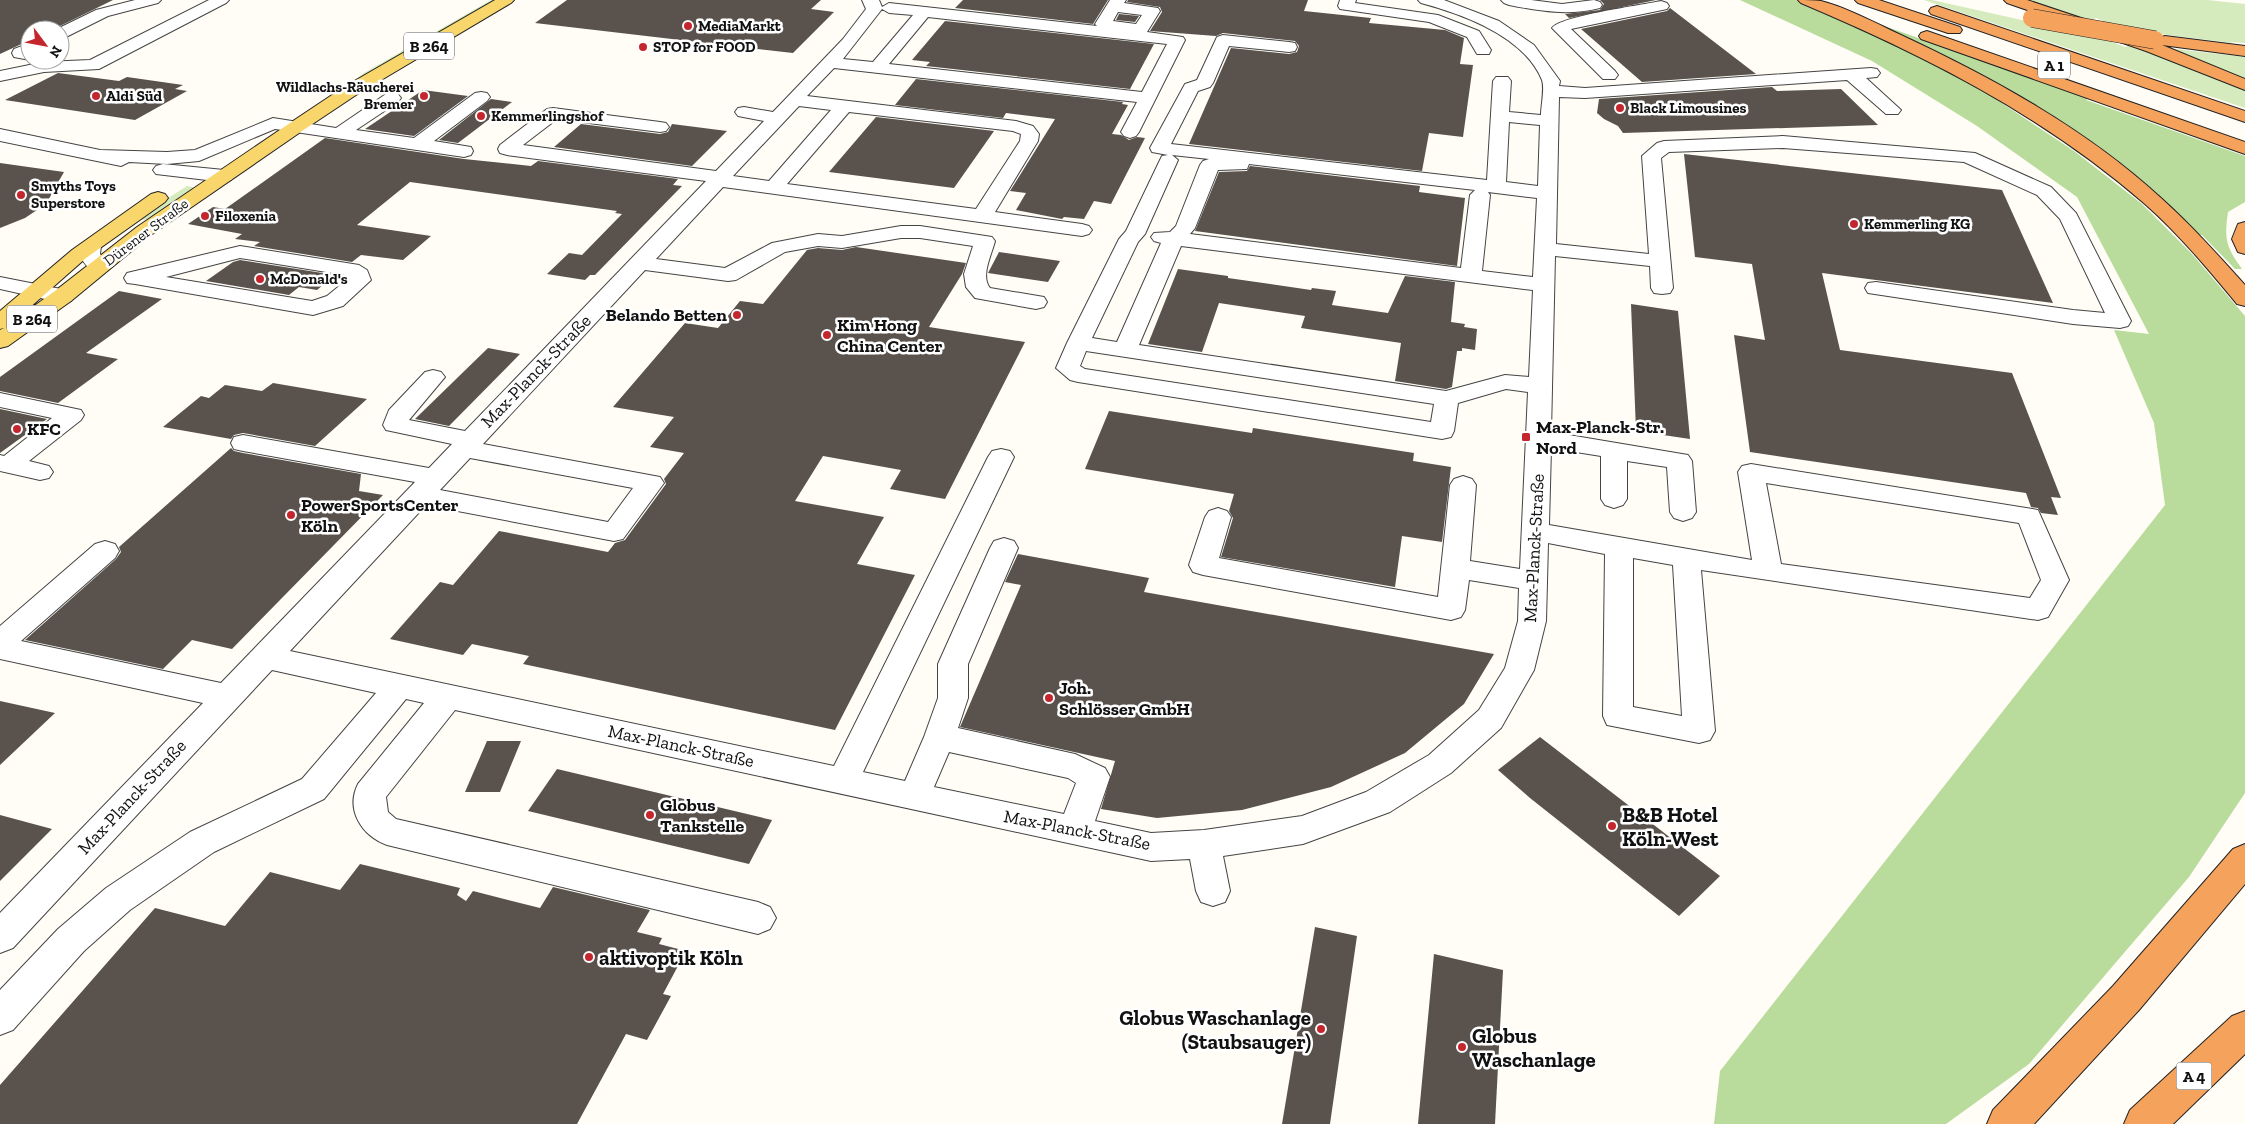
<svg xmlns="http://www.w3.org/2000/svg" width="2245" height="1124" font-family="'Zilla Slab',serif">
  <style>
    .green { fill: #d5ebbd }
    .forest { fill: #b9dc9c }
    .building { fill: #5a524d }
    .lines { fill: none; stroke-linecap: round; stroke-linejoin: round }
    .minor-casing { stroke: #444; stroke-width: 2 }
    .major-casing { stroke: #222; stroke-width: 2 }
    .highway-casing { stroke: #222; stroke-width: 2 }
    .minor { fill: #fff; fill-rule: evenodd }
    .major { fill: #f9d66b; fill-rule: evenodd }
    .highway { fill: #f5a25d; fill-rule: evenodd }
    .highway-bridge-casing { stroke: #222; stroke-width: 19; stroke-linecap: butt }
    .highway-bridge { stroke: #f5a25d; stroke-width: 18 }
    .poi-dot { fill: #c4262e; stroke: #fff; stroke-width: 2 }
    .labels { text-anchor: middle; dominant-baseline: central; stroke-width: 5; stroke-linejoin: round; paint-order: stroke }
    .far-poi-label { font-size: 15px; font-weight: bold; fill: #111; stroke: #fff; text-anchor: start }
    .far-street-label { font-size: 15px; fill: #111; stroke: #fff }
    .shield { fill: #fff; stroke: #585858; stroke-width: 1 }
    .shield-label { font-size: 16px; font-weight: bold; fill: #111 }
    .poi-label { font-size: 18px; font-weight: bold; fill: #111; stroke: #fff; text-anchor: start }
    .street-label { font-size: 18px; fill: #111; stroke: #fff }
    .near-poi-label { font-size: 21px; font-weight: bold; fill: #111; stroke: #fff; text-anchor: start }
  </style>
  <rect width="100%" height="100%" fill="#fffdf5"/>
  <g class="green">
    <polygon points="491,0 498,0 347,86 364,73"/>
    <polygon points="1924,0 1932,0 2102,38 2125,47 2133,44 2245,90 2245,108"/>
    <polygon points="2022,0 2207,0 2245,4 2245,43 2231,42 2232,43 2160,34 2159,32 2113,25 2096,18 2089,21"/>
    <polygon points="2166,48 2245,57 2245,81"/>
    <polygon points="187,186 196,188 148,219 142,220 148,211"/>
  </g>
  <g class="forest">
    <polygon points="1740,0 1796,0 1856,23 1973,84 2074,151 2142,204 2192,254 2245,316 2245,793 2189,877 2029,1064 1946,1124 1714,1124 1720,1071 2165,505 2154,423 2114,330 2149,334 2077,197 1977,126 1872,61"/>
    <path d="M1876,23L2089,98L2086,100L2245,156V202L2228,212C2224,239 2226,247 2242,269H2235L2202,235H2198L2135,178L1874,24Z"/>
  </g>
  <g class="building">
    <polygon points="0,0 113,0 54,29 30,30 30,40 0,54"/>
    <polygon points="567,0 821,0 811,9 834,12 793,53 535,23"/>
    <polygon points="963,0 1108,0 1093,24 955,8"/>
    <polygon points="1128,0 1308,0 1304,11 1371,18 1369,23 1445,30 1464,38 1460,64 1473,65 1463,137 1429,133 1422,171 1189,144 1231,48 1289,54 1297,52 1299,46 1295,41 1223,33 1216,36 1150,31 1162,12 1160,7 1127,2"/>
    <polygon points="1600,0 1656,0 1569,18 1565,14 1600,10 1604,4"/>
    <polygon points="1670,8 1756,74 1642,82 1581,29 1667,11"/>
    <polygon points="1119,14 1139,16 1135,22 1116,20"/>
    <polygon points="945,21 1154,44 1130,89 926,66 930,62 912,60"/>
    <polygon points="58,73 119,81 127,77 183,85 175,89 187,91 135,120 5,100"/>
    <polygon points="916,79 1123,102 1122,104 1128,105 1112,134 1121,135 1129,140 1137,137 1145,138 1111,204 1094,201 1084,219 1064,217 1062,219 1016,210 1026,193 1010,191 1055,119 1006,113 1003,118 895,105"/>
    <polygon points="1772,87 1777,91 1841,89 1878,125 1623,133 1618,126 1604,119 1597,113 1599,99"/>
    <polygon points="423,90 468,96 414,136 365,129"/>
    <polygon points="491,99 512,102 458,143 439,140"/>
    <polygon points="876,117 994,131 954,188 829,172"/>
    <polygon points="581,124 660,134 668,132 672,124 727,131 692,166 554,147"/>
    <polygon points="325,138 464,159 531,166 538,161 678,179 673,185 682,186 595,275 590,275 585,280 547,274 569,253 582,255 622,214 615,213 617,211 410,182 357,225 431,236 403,260 361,255 352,262 254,246 260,242 235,239 242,234 188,224 213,207 225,209"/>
    <polygon points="1684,154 2002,190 2053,303 1822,273 1840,350 2012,373 2061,498 2051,497 2058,515 2041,513 2038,508 2031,507 2026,493 1750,452 1734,335 1765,340 1752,264 1695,257"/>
    <polygon points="0,163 64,172 46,204 25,218 0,228"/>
    <polygon points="1250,166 1420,186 1419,192 1465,198 1457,266 1195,231 1219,172 1247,171"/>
    <polygon points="856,247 966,263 962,274 929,327 1025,342 945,499 890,489 901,470 823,456 795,501 884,517 857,564 915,575 835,730 523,664 529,656 472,644 463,655 390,639 440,582 453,585 499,531 608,552 615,543 625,540 666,484 664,479 684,453 650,447 674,417 613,407 685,323 718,328 740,301 763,304 807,250 818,248 842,250"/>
    <polygon points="999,252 1060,261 1048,282 988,273"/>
    <polygon points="240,260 335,275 317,290 299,287 289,295 206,281 233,262"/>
    <polygon points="1178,269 1228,276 1228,278 1311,290 1312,288 1336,291 1332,305 1388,313 1405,276 1455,282 1451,322 1465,324 1464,327 1477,329 1475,350 1462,348 1462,351 1457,351 1452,387 1446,389 1395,381 1401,343 1301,328 1305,316 1219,303 1202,352 1148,344"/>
    <polygon points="119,291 162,299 86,353 118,359 58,403 0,391 0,377"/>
    <polygon points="1631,304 1678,311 1690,439 1636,431"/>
    <polygon points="488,348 520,354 449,426 415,419"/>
    <polygon points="273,383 367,399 315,446 243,433 234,435 231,439 163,427 201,396 209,398 225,385 262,391"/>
    <polygon points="0,409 47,419 0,453"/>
    <polygon points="1109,411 1252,433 1253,428 1414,453 1413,461 1451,467 1442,542 1402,536 1395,587 1221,557 1233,518 1229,511 1234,494 1085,469"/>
    <polygon points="231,448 234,451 243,453 361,474 359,491 383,495 232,649 192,640 163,669 25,640 116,559 121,552 119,547"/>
    <polygon points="1018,554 1149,578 1144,592 1494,654 1464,704 1405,753 1331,787 1242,810 1157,818 1101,809 1115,761 960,727 1021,585 1005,582"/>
    <polygon points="0,701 55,713 0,765"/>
    <polygon points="1540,737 1720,876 1679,916 1530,798 1498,770"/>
    <polygon points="487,741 521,741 500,792 465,792"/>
    <polygon points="557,769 772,820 749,864 528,811"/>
    <polygon points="0,815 52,829 0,881"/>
    <polygon points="360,864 460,888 457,895 466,901 473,891 540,908 553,887 650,910 637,932 662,938 659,944 686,951 663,994 671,996 647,1040 626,1034 577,1124 0,1124 0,1085 155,908 225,926 270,872 340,890"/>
    <polygon points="1315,927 1357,936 1330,1124 1282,1124"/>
    <polygon points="1434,954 1503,970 1495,1124 1418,1124"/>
  </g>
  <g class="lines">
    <defs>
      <g id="minor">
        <polygon points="135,0 161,0 158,3 108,16 66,37 60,39 60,30 55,30 96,10"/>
        <polygon points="209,0 229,0 226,3 99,69 44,72 0,81 0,71 44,62 90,60"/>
        <path d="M862,0H879L882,7L889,3L1097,26L1095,24L1110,0H1126L1124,3L1158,8L1160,11L1147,32L1183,37L1185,40L1139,132L1136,136L1130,138L1124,136L1121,132L1137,102L834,68L807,96L1016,121L1033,126L1039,134L1038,141L995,212L1082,224L1089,226L1092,230L1089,234L1082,236L723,187L656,259L725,268L772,243L818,234L842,236L901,226H920L992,237L995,241C992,254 980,276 990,288L1044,297L1047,302L1044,307L1036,309L975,298L966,287L964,274L973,246L920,238H901L842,248L818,246L785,252L736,280L728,281L645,270L483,444L660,477L664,483L623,539L614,541L426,505L290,651L834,766L988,457L992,451L1001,449L1010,451L1014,457L863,772L905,781L924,737L938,698V664L990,548L994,541L1004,538L1014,541L1018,548L968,664V698L958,728L1075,754L1105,768L1110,777L1095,821L1151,833L1204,830L1302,816L1366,792L1429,755L1479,710L1505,668L1518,621L1519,588L1469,580L1465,610L1461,617L1451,620L1203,575L1193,572L1189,565L1205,517L1209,511L1218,508L1227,511L1231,517L1219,558L1438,597L1450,485L1454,479L1463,476L1472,479L1476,485L1470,561L1520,569L1528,392L1506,389L1458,403L1454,431L1451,437L1442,439L1078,382L1070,380L1056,368L1067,343L1119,239L1126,231L1160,160L1162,156L1168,155L1152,152L1150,148L1185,84L1197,80L1217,37L1223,35L1289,42L1295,43L1297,47L1295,51L1289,52L1229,46L1213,83L1210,87L1198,91L1171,144L1487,180L1493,81L1496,77H1508L1511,81L1509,112L1541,115C1541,105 1545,89 1542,80C1524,36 1462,14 1421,3L1418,0H1444L1499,21L1534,45L1560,81L1559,86L1585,88L1871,68L1877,69L1880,73L1877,77L1866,78L1901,110L1898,114H1886L1847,80L1585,98L1559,97L1556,244L1649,254L1642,156L1657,143L1664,141L1783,136L1975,153L2051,187L2076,213L2131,321L2128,326L2120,328L2073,324L1868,293L1865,288L1868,283L1876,282L2073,310L2105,313L2060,219L2037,195L1964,162L1783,148L1669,152L1661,158L1673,288L1670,293L1662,294L1654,293L1651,288L1650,266L1555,256L1551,432L1688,455L1692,461L1696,512L1692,518L1683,521L1674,518L1670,512L1667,467L1627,461V499L1623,505L1614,508L1605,505L1601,499V456L1551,448L1549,525L1752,560L1738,472L1742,466L1751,464L2038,510L2069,580L2048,617L2038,620L1701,570L1715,731L1710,740L1699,743L1607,725L1603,716L1605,554L1548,543L1546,621L1534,670L1501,728L1451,773L1390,812L1303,844L1223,856L1230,891L1225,902L1213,906L1201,902L1196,891L1190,859L1151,861L455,710L386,797L388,812L396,819L758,902L770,907L776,918L770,929L758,934L387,845C362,836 345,810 358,784L424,703L406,699L324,799L214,852L130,910L84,951L13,1030L0,1035V990L58,929L106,888L190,832L302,779L376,693L272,670L13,948L0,953V913L203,703L0,659V626L95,544L105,541L115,544L119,551L115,558L21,641L221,683L415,482L243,451L234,449L231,443L234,437L243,435L429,468L452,444L386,430L383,425L389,410L425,372L433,370L441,372L445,377L409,420L465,431L706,181L507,155L500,153L498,149L500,145L547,109L553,108L660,122L666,123L669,127L666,131L660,132L557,119L523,145L716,171L764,121L738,116L735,112L738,108L744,107L773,112L843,39L866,9ZM882,9L889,13L913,15L873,62L843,59ZM1118,12L1142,15L1136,24L1113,21ZM928,17L1167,44L1142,92L889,64ZM799,106L831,110L769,181L733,176ZM849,112L1013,131L1021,134L1020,141L976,209L787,184ZM1509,122L1540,125L1538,186L1506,182ZM1172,155L1209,159L1203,161L1200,165L1176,226L1170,232L1154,233L1151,237L1154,241L1161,243L1117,342L1092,338L1138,242L1145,234L1178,160ZM1249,164L1475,190L1470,195L1461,268L1190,234L1195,228L1218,170L1247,169ZM1488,192L1537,198L1533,277L1482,271L1490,195ZM1181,246L1533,290L1529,377L1505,375L1446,391L1139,345ZM1086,351L1434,404L1431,422L1085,369L1080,366ZM470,458L633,488L608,522L440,490ZM1766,483L2019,523L2041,580L2030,598L1781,564ZM1633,558L1673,565L1682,716L1633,707ZM949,752L1068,778L1076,783L1064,814L934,787Z"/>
        <polygon points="1340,0 1356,0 1355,3 1438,15 1479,31 1491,50 1489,54 1477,54 1467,37 1429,22 1340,9 1338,6"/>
        <path d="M1501,0H1531L1562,4L1594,0L1600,2L1602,5L1600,8C1568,16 1540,11 1509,5L1504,3Z"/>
        <path d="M1661,1L1667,3L1669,6L1667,9L1571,29L1615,71L1618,75L1615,79H1603L1552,28C1560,16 1643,5 1661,1Z"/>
        <polygon points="30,43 30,60 14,57 12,53 14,49"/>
        <polygon points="481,92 487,93 490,97 487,101 434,141 471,147 473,151 471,155 464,157 275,129 199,161 167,164 129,162 121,166 0,141 0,129 100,150 167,152 195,150 273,118 336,128 386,94 398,94 401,98 398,102 356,130 414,138 475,93"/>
        <polygon points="163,164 224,170 231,172 234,176 231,180 224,182 156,174 153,170 156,166"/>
        <path d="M91,240L98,242L101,246L100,254L110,267L106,271C92,275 86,266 79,255L84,242Z"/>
        <path d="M240,246L359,265L367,270L371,280L343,306L313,315L135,284L127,283L124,278L127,273ZM240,258L345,275L349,278L327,296L312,301L166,277Z"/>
        <polygon points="0,277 71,291 74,296 71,301 63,303 0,289"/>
        <polygon points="0,393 81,410 84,415 81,420 29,461 49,466 53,472 49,478 40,480 0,471 0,455 4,456 52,418 0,407"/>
      </g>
      <polygon id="major" points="495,0 514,0 511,3 356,95 302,131 151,235 71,301 8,346 0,348 0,330 4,328 0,329 0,311 72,250 151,194 158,192 165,194 168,198 165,202 86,258 19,317 55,291 137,227 290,123 344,87"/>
      <g id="highway">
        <path d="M1798,0C1805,0 1814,0 1821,1C1848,8 1875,23 1901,35C1993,78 2086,129 2161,198C2191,225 2218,255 2245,285V306L2237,304C2208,269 2179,234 2145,204C2043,115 1924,55 1801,3Z"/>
        <polygon points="1855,0 1879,0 1960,27 1962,30 1960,33 1948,33 1858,3"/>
        <polygon points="2004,0 2027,0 2159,44 2157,41 2159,38 2165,36 2245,46 2245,56 2162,45 2245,79 2245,90 2146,51 2007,3"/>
        <polygon points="1937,6 2245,111 2245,122 1931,14 1929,11 1931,8"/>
        <polygon points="1927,31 2245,142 2245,154 1921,39 1919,36 1921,33"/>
        <polygon points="2245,222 2245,254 2238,252 2232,239 2238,224"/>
        <polygon points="2245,844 2245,884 2139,1010 2034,1124 1987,1124 1993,1110 2113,986 2233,849"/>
        <polygon points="2245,1011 2245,1054 2173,1124 2124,1124 2130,1110 2232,1016"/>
      </g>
    </defs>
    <use href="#minor" class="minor-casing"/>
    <use href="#major" class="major-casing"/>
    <use href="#highway" class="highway-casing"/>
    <use href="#minor" class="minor"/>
    <use href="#major" class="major"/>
    <use href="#highway" class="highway"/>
    <defs>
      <polyline id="highway-bridge" points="2032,18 2155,40"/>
    </defs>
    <use href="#highway-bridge" class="highway-bridge-casing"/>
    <use href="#highway-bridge" class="highway-bridge"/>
  </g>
  <g class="poi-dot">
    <circle cx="688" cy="26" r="5"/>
    <circle cx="643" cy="47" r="5"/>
    <circle cx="96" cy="96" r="5"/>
    <circle cx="424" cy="96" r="5"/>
    <circle cx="1620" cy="108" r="5"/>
    <circle cx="481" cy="116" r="5"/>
    <circle cx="21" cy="195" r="5"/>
    <circle cx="205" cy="216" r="5"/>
    <circle cx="1854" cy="224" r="5"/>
    <circle cx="260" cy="279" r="5"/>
    <circle cx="737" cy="315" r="5"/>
    <circle cx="827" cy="335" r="5"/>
    <circle cx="17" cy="429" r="5"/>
    <rect x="1521" y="432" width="10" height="10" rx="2.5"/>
    <circle cx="291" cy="515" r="5"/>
    <circle cx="1049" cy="698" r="5"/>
    <circle cx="650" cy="815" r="5"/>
    <circle cx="1612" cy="826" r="5"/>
    <circle cx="589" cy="957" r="5"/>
    <circle cx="1321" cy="1029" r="5"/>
    <circle cx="1462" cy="1047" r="5"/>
  </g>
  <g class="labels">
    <g class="far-poi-label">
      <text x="698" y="26">MediaMarkt</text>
      <text x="653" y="47">STOP for FOOD</text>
      <text x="414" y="87" text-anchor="end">Wildlachs-Räucherei<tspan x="414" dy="17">Bremer</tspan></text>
      <text x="106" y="96">Aldi Süd</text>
      <text x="1630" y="108">Black Limousines</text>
      <text x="491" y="116">Kemmerlingshof</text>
      <text x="31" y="186">Smyths Toys<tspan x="31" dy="17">Superstore</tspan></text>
      <text x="215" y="216">Filoxenia</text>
      <text x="1864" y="224">Kemmerling KG</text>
      <text x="270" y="279">McDonald's</text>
    </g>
    <g class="far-street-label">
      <text transform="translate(146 232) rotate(-37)">Dürener Straße</text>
    </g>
    <g class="shield">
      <rect x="404" y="32.5" width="50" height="27" rx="4"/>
      <rect x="2038" y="51.5" width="32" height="27" rx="4"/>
      <rect x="7" y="305.5" width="50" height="27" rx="4"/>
      <rect x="2176.5" y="1062.5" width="35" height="27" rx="4"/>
    </g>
    <g class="shield-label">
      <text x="429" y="46">B 264</text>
      <text x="2054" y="65">A 1</text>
      <text x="32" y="319">B 264</text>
      <text x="2194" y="1076">A 4</text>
    </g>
    <g class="poi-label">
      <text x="727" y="315" text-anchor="end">Belando Betten</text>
      <text x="837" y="325">Kim Hong<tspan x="837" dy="21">China Center</tspan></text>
      <text x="1536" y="427">Max-Planck-Str.<tspan x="1536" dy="21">Nord</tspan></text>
      <text x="27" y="429">KFC</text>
      <text x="301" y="505">PowerSportsCenter<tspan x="301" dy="21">Köln</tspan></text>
      <text x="1059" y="688">Joh.<tspan x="1059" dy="21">Schlösser GmbH</tspan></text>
      <text x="660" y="805">Globus<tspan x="660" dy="21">Tankstelle</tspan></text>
    </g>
    <g class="street-label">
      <text transform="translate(536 371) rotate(-46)">Max-Planck-Straße</text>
      <text transform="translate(1534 548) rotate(-87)">Max-Planck-Straße</text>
      <text transform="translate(681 746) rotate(12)">Max-Planck-Straße</text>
      <text transform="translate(132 797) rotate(-47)">Max-Planck-Straße</text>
      <text transform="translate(1077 830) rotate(11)">Max-Planck-Straße</text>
    </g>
    <g class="near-poi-label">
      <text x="1622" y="814">B&amp;B Hotel<tspan x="1622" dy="24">Köln-West</tspan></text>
      <text x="599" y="957">aktivoptik Köln</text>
      <text x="1311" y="1017" text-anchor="end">Globus Waschanlage<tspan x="1311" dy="24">(Staubsauger)</tspan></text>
      <text x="1472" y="1035">Globus<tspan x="1472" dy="24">Waschanlage</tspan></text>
    </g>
  </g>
  <g transform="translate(45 45) rotate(122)"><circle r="24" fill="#ffffff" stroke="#a0a0a0"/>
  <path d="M0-4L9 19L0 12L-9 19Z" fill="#c4262e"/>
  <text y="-8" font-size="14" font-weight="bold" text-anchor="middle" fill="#111111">N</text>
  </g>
</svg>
